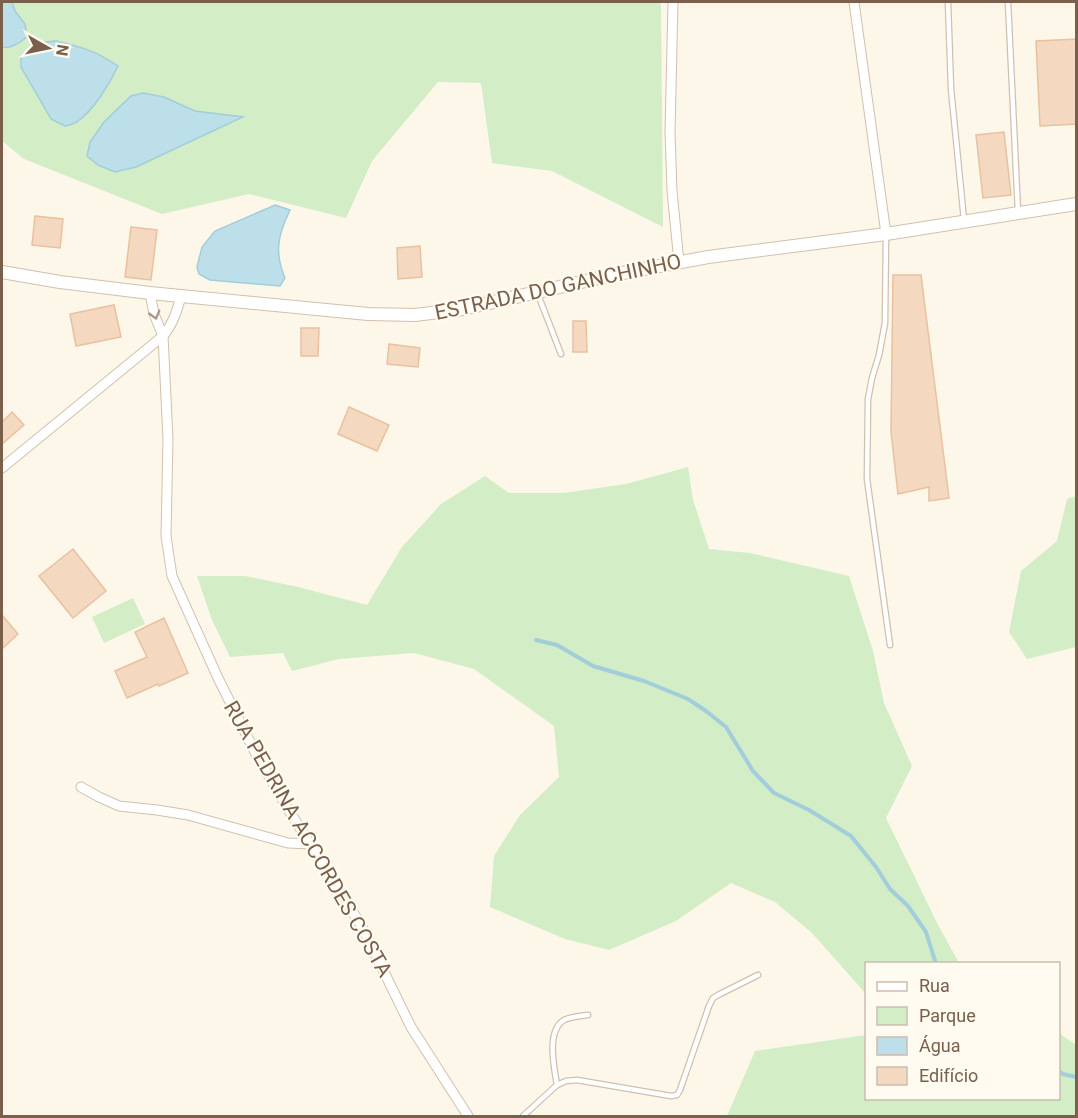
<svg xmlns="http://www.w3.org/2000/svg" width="1078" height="1118" font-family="Roboto,sans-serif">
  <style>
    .green { fill: #d3edc6 }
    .water { fill: #bcdfe9; stroke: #a2cddb; stroke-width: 1.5 }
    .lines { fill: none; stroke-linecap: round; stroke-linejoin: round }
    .stream { stroke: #a2cddb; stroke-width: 4 }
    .building { fill: #f4d9c0; stroke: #e8c19f; stroke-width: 1.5 }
    .service-casing { stroke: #d1c0ae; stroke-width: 7 }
    .minor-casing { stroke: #d1c0ae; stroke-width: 11 }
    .tertiary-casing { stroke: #d1c0ae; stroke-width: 14 }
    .service { stroke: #fff; stroke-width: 4.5 }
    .minor { stroke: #fff; stroke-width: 9 }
    .tertiary { stroke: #fff; stroke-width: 12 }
    .oneway { stroke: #a9988a }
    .labels { text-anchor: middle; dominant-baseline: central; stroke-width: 4.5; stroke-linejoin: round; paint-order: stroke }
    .street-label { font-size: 21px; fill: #7a604b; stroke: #fffbf1 }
  </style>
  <rect width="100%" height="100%" fill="#fdf7ea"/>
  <g class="green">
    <polygon points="2,2 661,2 663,227 552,171 492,163 481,83 438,82 372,161 346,218 249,194 162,214 24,159 2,141"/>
    <polygon points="688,467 693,500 709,549 750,553 849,576 873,651 884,703 912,766 886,818 938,925 959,963 866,964 866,994 812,933 775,902 731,883 676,921 609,950 565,939 490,907 494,856 520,815 559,777 554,726 474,669 414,653 339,659 292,671 283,653 230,657 212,620 197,576 245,576 298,587 367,605 402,547 441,504 485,476 509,493 564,493 626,484"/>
    <polygon points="1076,496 1076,647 1027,659 1009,632 1021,571 1057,541 1067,499"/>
    <polygon points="133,598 145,624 104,643 92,617"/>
    <polygon points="1059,1033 1076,1045 1076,1116 727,1116 755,1051 866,1035 866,1098 1058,1098"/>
  </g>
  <g class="water">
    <path d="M2,2H12L15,11L25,24L27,37C19,43 11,49 2,47Z"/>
    <path d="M56,41C82,47 96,51 118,66C110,83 94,110 78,121C75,124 69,125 65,126L51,119L21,67V55L36,43Z"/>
    <polygon points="143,93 164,97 195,111 243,117 136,167 115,172 98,165 87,156 90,142 104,122 131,96"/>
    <path d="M275,205L290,210C278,235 274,252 285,278L280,286L210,280L199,274L197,267L202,247L215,231Z"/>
  </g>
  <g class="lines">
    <g class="stream">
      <polyline points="536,640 557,645 593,666 644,681 688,699 706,711 726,727 753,771 774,793 809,810 851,836 876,867 890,889 908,906 926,932 936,964"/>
      <polyline points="1058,1071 1063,1074 1076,1077"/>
    </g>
  </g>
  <g class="building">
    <polygon points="1077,39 1077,124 1040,126 1036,41"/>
    <polygon points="1004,132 1011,195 983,198 976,135"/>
    <polygon points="35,216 63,219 60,248 32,245"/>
    <polygon points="131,227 157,230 151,280 125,277"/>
    <polygon points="420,246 422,277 398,279 397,248"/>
    <polygon points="893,275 921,275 949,498 929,501 929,487 898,494 891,432"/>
    <polygon points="114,305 121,337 76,346 70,314"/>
    <polygon points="573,321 586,321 587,352 573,352"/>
    <polygon points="301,328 319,328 318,356 301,356"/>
    <polygon points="389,344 420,348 418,367 387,364"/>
    <polygon points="349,407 389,425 377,451 338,434"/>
    <polygon points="12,412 24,425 2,444 2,422"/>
    <polygon points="73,549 106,591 73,618 39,576"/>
    <polygon points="2,615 18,634 2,649"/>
    <polygon points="164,618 188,673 159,686 158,684 127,698 115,671 147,657 135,632"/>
  </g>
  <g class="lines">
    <defs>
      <g id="service">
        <polyline points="948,2 951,89 964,220"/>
        <polyline points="1008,2 1018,212"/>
        <polyline points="886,235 885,323 879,355 872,378 868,399 867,479 890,645"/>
        <polyline points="537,292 561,354"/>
        <path d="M557,1085C554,1067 546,1031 564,1020C570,1017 580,1016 588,1015"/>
        <polyline points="523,1116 557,1085 566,1081 577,1080 671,1096 677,1095 680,1090 709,1006 713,998 720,994 758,975"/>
      </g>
      <g id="minor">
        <polyline points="673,2 670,132 672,191 679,262"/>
        <polyline points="854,2 886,234"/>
        <polyline points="150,293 154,314 163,336 168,439 166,536 172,576 218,678 256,754 288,809 361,925 411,1027 468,1116"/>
        <path d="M2,468L163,336C173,324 177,311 181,296"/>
        <polyline points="81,787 99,797 119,806 157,810 188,815 288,843 310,844"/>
      </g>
      <polyline id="tertiary" points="2,272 60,282 150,293 368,314 415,315 463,309 612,275 708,257 886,234 1076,204"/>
    </defs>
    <use href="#service" class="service-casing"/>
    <use href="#minor" class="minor-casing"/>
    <use href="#tertiary" class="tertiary-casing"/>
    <use href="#service" class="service"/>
    <use href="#minor" class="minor"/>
    <use href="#tertiary" class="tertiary"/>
  </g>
  <defs><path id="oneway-chevron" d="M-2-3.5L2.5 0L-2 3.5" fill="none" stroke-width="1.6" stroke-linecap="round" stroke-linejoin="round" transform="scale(1.5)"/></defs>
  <use class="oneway" href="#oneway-chevron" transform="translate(155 315) rotate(74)"/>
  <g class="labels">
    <g class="street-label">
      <text transform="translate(558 287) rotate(-12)">ESTRADA DO GANCHINHO</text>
      <text transform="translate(308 839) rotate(60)">RUA PEDRINA ACCORDES COSTA</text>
    </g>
  </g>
  <rect width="1078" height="1118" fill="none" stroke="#7a604b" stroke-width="6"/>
  <rect x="865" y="962" width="195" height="138" fill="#fffbf1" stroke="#cabdaf" stroke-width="1.5"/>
  <rect x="877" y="982" width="30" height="9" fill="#ffffff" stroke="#cabdaf" stroke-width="1.5"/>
  <text x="919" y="992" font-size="18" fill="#7a604b">Rua</text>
  <rect x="877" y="1007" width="30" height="18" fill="#d3edc6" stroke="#cabdaf" stroke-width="1.5"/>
  <text x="919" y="1022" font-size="18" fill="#7a604b">Parque</text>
  <rect x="877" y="1037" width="30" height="18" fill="#bcdfe9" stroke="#cabdaf" stroke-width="1.5"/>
  <text x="919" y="1052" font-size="18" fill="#7a604b">Água</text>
  <rect x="877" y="1067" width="30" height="18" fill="#f4d9c0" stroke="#cabdaf" stroke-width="1.5"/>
  <text x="919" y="1082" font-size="18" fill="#7a604b">Edifício</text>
  <g transform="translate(48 48) rotate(99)" stroke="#fffbf1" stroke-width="4.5" paint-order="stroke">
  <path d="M0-4.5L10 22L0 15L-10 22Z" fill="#7a604b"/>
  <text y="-9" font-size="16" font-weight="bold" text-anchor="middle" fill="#7a604b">N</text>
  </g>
</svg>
